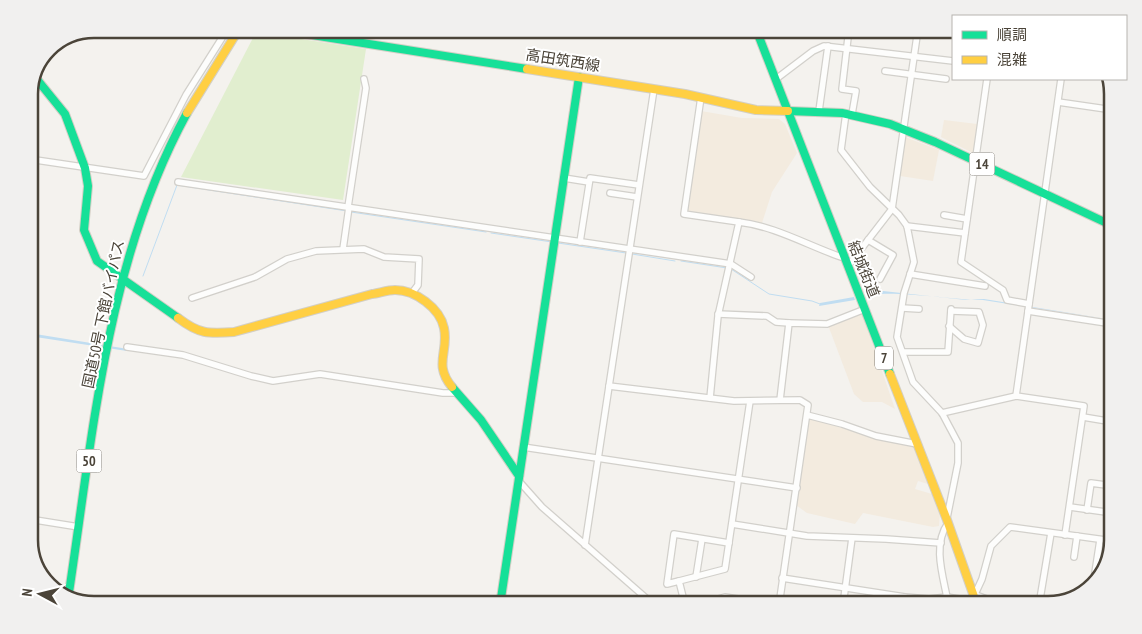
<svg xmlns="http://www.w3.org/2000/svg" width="1142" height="634" font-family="'PT Sans Narrow','Noto Sans JP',sans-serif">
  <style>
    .commercial { fill: #f3ebdf }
    .green { fill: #e1eecf }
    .water { fill: #c0ddf1 }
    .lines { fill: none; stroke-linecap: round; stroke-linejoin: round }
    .stream { stroke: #c0ddf1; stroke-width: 1 }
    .street-casing { stroke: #d2d0cb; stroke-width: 8 }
    .fast-casing { stroke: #d3cfc5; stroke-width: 10 }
    .slow-casing { stroke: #d3cfc5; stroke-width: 10 }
    .street { stroke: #fdfdfc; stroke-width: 5.5 }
    .fast { stroke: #16e098; stroke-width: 8 }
    .slow { stroke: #ffcf43; stroke-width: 8 }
    .labels { text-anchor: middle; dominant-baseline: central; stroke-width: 4; stroke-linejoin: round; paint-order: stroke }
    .shield { fill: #fff; stroke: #817c74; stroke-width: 1 }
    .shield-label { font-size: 14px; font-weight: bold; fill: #4b4439 }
    .street-label { font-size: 15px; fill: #4b4439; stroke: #fff }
    .rim { fill: none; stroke: #4b4439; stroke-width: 2.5 }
  </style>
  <rect width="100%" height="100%" fill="#f4f2ee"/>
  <g class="commercial">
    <polygon points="701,111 742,118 779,119 785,124 797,153 772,192 762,223 685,215"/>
    <polygon points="944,120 977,124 973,153 941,137"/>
    <polygon points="905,137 939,150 933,181 900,176"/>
    <polygon points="862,313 895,409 882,402 863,402 854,394 828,325"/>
    <polygon points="809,418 875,438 914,447 928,484 918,481 915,489 932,494 940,513 939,526 933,527 863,513 855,524 807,513 796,505"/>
  </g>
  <polygon class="green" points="256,32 366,49 343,200 181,177"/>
  <g class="water">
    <path d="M883,291L966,300L984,299L1113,320L983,300C960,301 880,288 867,297L866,294Z"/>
    <polygon points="854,297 855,300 819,306 820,303"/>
    <polygon points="29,333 128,349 127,351 29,336"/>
  </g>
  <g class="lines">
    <g class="stream">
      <polyline points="351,212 486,232"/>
      <polyline points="491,233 552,242"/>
      <polyline points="558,243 626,253"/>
      <polyline points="632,254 675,261"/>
      <polyline points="681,261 727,268"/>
      <polyline points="731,269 769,294 812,301 820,304"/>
      <polyline points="143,276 177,185 347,211"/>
    </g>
    <defs>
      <g id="street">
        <polyline points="849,29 842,89 856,91 852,114"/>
        <polyline points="885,71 946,79"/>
        <polyline points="776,79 813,51 824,46 953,61"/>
        <polyline points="987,79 961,262 1003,290 1007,300 1029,304"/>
        <polyline points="701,97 684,214 739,222"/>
        <polyline points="1058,102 1113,110"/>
        <polyline points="819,111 828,46"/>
        <polyline points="846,113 841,150 870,187 899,215 907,226 914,262 904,293 897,337 913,382 942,413 958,443 958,463 947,518"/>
        <polyline points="29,159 144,176 186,95 222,38 219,29"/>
        <polyline points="564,178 589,182"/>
        <polyline points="178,182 731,264 751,277"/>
        <polyline points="610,193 637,197"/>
        <polyline points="348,207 366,88 364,79"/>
        <polyline points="944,215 967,219"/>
        <polyline points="907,226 965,233"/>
        <polyline points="868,240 893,255 880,279"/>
        <polyline points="580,242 590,178 639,185"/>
        <polyline points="343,249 349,207"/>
        <polyline points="848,266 892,209 918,29"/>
        <polyline points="910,274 985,286"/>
        <polyline points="192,298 255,277 287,259 316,251 364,249 384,257 419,259 418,285 412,293"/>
        <polyline points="902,308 919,309"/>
        <polyline points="1028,311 1113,324"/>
        <polyline points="718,314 767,316 776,322 789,323"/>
        <polyline points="949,326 964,339 978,343 983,325 979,312 951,311"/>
        <polyline points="127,347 183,355 251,376 273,381 320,374 443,393 456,393"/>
        <polyline points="903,352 948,352 951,309"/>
        <polyline points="609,386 734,401 800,400 808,405 779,605"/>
        <polyline points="1016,396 1061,79"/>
        <path d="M710,398L718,316L739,222C774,226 807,245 841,257L844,256"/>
        <polyline points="780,400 789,323 827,324 865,309"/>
        <polyline points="942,413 1016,396 1084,406 1065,535"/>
        <polyline points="807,415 842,424 876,436 917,444"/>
        <polyline points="1083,417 1113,422"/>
        <polyline points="523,447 797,488"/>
        <polyline points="518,480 542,507 654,605"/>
        <polyline points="1070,507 1113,513"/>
        <polyline points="1087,510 1091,483 1113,486"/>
        <polyline points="29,519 79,527"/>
        <polyline points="732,524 807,536 886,539 941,543"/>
        <polyline points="585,545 654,89"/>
        <polyline points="1074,557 1077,536"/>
        <polyline points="696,577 702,539"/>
        <polyline points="782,578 905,597 929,599 947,597 971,601"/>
        <polyline points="1098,580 1094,579 1100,540"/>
        <polyline points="679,581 667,584 674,534 729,543"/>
        <polyline points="976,595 1003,605"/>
        <path d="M947,597C942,573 933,544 948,523"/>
        <polyline points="685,605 679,581 725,569 750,401"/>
        <polyline points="697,605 725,597 777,605"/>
        <polyline points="843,605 852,538"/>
        <polyline points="904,605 905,597"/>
        <polyline points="970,605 982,579 991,546 1010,527 1113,541"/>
        <polyline points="1039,605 1051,533"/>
      </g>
      <g id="fast">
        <polyline points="274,29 527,69"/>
        <polyline points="756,29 890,374"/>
        <polyline points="35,77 65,114 85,168 88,186 84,230 97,261 178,318"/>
        <polyline points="788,111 842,113 890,124 935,142 1113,226"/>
        <polyline points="452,387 481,420 519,476"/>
        <path d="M68,599C93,435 106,261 187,113"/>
        <polyline points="500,605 579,77"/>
      </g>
      <g id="slow">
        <polyline points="527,69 685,94 756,110 788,111"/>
        <polyline points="187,113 239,29"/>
        <path d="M178,318C199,334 208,334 234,332L372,294C379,293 388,290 395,290C415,290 440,308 444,328C449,352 433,364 452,387"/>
        <polyline points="890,374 947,520 977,605"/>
      </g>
    </defs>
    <use href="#street" class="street-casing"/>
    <use href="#fast" class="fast-casing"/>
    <use href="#slow" class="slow-casing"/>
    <use href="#street" class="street"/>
    <use href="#fast" class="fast"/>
    <use href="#slow" class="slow"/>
  </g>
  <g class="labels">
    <g class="shield">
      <rect x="969.5" y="152.5" width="25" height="23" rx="4"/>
      <rect x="875" y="346.5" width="18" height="23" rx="4"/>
      <rect x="76.5" y="449.5" width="25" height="23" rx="4"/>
    </g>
    <g class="shield-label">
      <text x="982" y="164">14</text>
      <text x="884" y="358">7</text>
      <text x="89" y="461">50</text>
    </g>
    <g class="street-label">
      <text transform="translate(563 60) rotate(9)">高田筑西線</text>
      <text transform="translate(864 269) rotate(68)">結城街道</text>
      <text transform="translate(103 314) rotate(-78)">国道50号 下館バイパス</text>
    </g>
  </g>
  <path d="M0 0H1142V634H0ZM94 38H1048A56 56 0 0 1 1104 94V540A56 56 0 0 1 1048 596H94A56 56 0 0 1 38 540V94A56 56 0 0 1 94 38Z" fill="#f1f0ef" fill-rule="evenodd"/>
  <path class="rim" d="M94 38H1048A56 56 0 0 1 1104 94V540A56 56 0 0 1 1048 596H94A56 56 0 0 1 38 540V94A56 56 0 0 1 94 38Z"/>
  <rect x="952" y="15" width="175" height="65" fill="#ffffff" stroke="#b7b4b0"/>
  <rect x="962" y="31" width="25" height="8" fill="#16e098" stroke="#b7b4b0"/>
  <text x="997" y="40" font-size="15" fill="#4b4439">順調</text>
  <rect x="962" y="56" width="25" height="8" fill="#ffcf43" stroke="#b7b4b0"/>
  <text x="997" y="65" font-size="15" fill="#4b4439">混雑</text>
  <g transform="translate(40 594) rotate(277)" stroke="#ffffff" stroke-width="4" paint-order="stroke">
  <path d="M0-4L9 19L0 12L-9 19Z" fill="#4b4439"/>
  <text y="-8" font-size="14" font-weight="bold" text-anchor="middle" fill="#4b4439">N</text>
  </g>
</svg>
